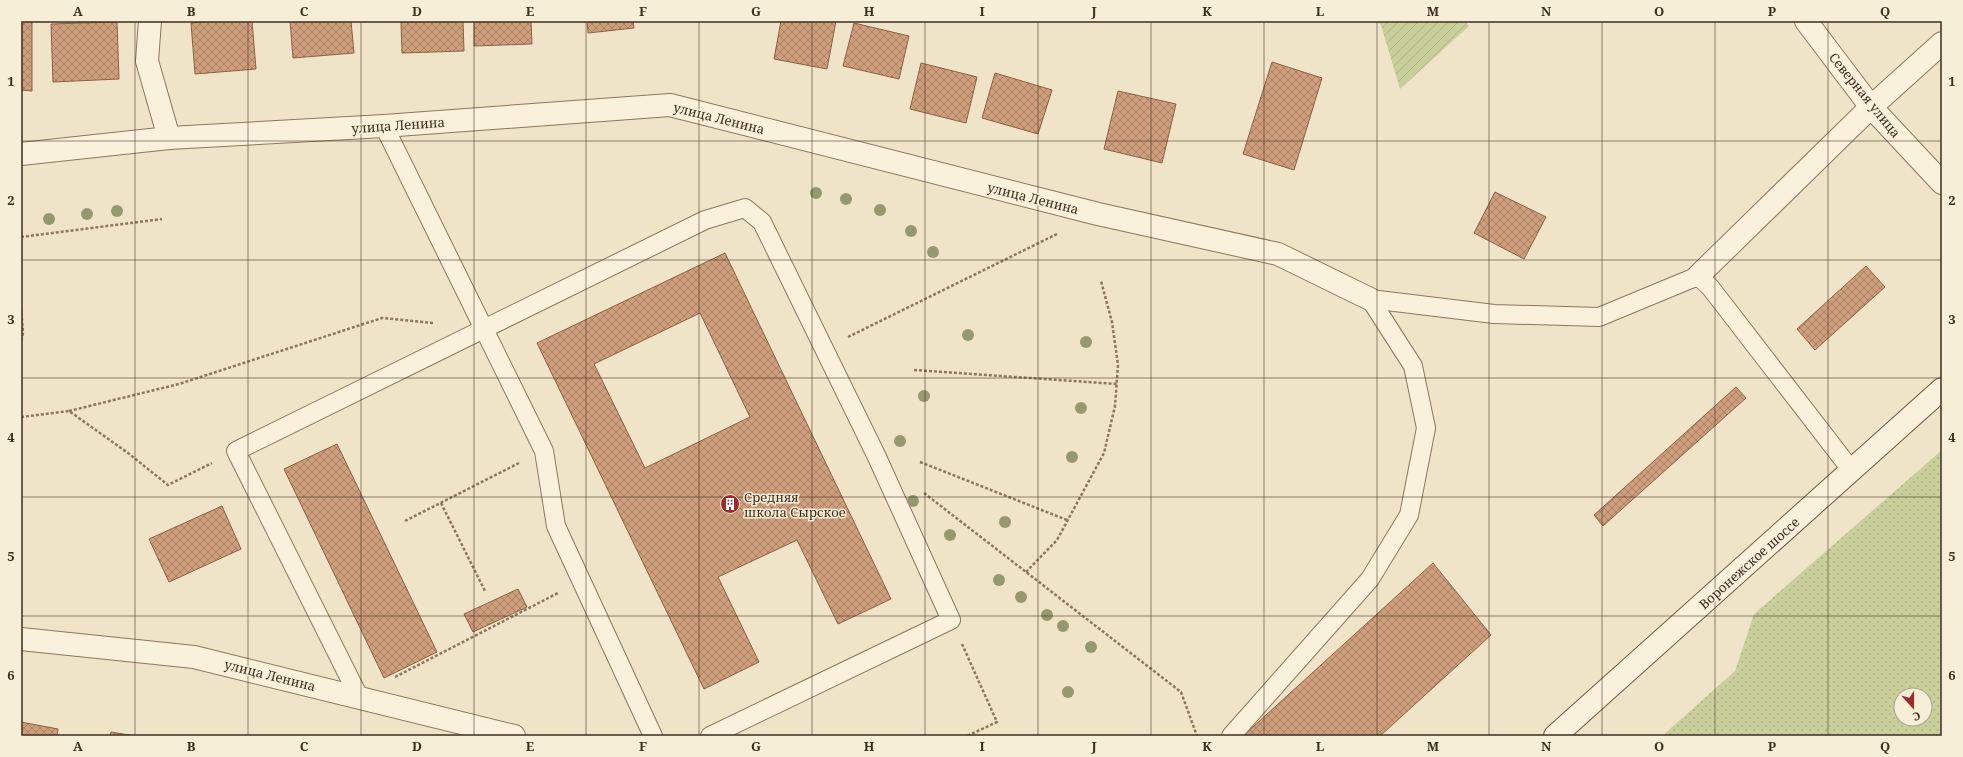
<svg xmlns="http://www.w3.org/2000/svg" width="1963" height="757" font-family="'Noto Serif',serif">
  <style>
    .grass { fill: url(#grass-dots); fill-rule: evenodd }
    .garden { fill: url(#garden-furrows) }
    .building { fill: url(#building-cross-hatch); stroke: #8d5f41; fill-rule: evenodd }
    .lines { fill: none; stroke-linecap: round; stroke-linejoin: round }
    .lane-casing { stroke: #8d765c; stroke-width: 20 }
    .street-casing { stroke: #8d765c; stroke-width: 24 }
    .secondary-casing { stroke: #6f573f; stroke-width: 24 }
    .path { stroke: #8d765c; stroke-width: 2.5; stroke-dasharray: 3 2; stroke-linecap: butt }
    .lane { stroke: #faf1dc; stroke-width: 18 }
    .street { stroke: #faf1dc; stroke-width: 22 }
    .secondary { stroke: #faf1dc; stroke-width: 22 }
    .tree { fill: #96986f }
    .grid { fill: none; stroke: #3d2e20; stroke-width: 1; stroke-opacity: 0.55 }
    .labels { text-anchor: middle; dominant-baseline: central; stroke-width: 3; stroke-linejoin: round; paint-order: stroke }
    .street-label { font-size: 13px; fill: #3d2e20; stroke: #f7eed8 }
    .poi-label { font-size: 13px; fill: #3d2e20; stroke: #f7eed8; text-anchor: start }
    .neatline { fill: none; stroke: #3d2e20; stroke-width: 1.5 }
    .grid-label { font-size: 13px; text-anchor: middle; font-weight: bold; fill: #3d2e20 }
  </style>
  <defs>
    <pattern id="grass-dots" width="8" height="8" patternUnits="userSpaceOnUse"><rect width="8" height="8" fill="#c9cf9b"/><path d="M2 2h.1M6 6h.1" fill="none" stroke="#aeb285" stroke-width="1.8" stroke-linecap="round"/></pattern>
    <pattern id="garden-furrows" width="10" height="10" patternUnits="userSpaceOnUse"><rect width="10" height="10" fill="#c9cf9b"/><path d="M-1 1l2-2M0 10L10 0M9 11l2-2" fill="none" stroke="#aeb285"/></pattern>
    <pattern id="building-cross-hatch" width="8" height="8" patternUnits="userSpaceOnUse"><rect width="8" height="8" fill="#cf9f7d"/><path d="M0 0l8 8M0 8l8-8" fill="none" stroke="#a98266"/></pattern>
  </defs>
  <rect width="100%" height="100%" fill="#f0e4c8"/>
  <path class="grass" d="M1942,450V736H1662L1735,671L1754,614ZM1901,695H1925V719H1901Z"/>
  <polygon class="garden" points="1376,21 1465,21 1469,26 1400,89 1381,25"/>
  <g class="building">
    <polygon points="21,21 32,21 32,91 21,90"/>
    <polygon points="212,21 252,21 256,69 195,74 191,23"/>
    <polygon points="290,21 351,21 354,53 293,58"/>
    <polygon points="463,21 464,51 402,53 401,22"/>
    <polygon points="474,21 531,21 532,44 474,46"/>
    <polygon points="587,21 633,21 634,28 588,33"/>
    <polygon points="781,21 836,21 827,69 774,59"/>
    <polygon points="117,22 119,79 53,82 51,24"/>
    <polygon points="854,23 909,36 899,79 843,66"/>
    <polygon points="1272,62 1322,78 1294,170 1243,154"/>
    <polygon points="921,63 977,77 966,123 910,109"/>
    <polygon points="995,73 1052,90 1038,134 982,118"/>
    <polygon points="1118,91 1176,104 1162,163 1104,149"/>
    <polygon points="1495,192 1546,217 1524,259 1474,233"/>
    <path d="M725,253L891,599L838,624L797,540L718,577L759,662L704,689L537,343ZM700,313L750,417L645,468L594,364Z"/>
    <polygon points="1866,266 1885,287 1815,350 1797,329"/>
    <polygon points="1736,387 1746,398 1603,526 1594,515"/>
    <polygon points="337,444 437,652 384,678 284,469"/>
    <polygon points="222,506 241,549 169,582 149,539"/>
    <polygon points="1433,563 1491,635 1380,736 1243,736"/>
    <polygon points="518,589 527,607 473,632 464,614"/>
    <polygon points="21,722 58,729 57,736 21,736"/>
    <polygon points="111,732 135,736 110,736"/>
  </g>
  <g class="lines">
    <defs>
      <g id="lane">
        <polyline points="384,126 544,451 556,526 653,736"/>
        <polyline points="1370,299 1494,314 1599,317 1698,276 1710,287 1852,471"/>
        <polyline points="359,697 236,451 705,220 745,208 762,222 876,455 951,620 710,736"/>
        <polyline points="1231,736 1370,579 1409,515 1426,428 1413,366 1370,299"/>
      </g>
      <g id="street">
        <polyline points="150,21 147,61 169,138"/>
        <polyline points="1806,21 1871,107 1942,183"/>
        <polyline points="21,154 169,138 384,126 670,105 1098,214 1278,254 1370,299"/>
        <polyline points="1698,276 1871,107 1942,43"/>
        <polyline points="21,639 194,657 514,736"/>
      </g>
      <polyline id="secondary" points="1555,736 1942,389"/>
    </defs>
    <use href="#lane" class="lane-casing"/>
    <use href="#street" class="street-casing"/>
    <use href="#secondary" class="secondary-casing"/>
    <g class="path">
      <polyline points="21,237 162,219"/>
      <polyline points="21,308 23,333 21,341"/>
      <polyline points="848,337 1057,234"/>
      <polyline points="914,370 1117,384"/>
      <polyline points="69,411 179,384 382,318 433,323"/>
      <polyline points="21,417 69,411 128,453 168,485 212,463"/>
      <polyline points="920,462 1067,520"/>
      <polyline points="924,493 1181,692 1197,736"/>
      <polyline points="441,503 485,591"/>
      <polyline points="405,521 519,463"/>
      <polyline points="1026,572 1057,540 1104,453 1115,406 1118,365 1112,322 1101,281"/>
      <polyline points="962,644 997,722 967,736"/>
      <polyline points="395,677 558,593"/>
    </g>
    <use href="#lane" class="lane"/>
    <use href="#street" class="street"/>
    <use href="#secondary" class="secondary"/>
  </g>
  <g class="tree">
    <circle cx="816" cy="193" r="6"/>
    <circle cx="846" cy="199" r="6"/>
    <circle cx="880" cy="210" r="6"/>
    <circle cx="117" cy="211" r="6"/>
    <circle cx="87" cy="214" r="6"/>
    <circle cx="49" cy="219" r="6"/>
    <circle cx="911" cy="231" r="6"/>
    <circle cx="933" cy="252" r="6"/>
    <circle cx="968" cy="335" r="6"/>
    <circle cx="1086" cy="342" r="6"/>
    <circle cx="924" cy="396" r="6"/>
    <circle cx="1081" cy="408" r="6"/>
    <circle cx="900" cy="441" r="6"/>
    <circle cx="1072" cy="457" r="6"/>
    <circle cx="913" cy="501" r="6"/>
    <circle cx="1005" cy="522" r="6"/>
    <circle cx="950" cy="535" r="6"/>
    <circle cx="999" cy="580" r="6"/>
    <circle cx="1021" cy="597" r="6"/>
    <circle cx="1047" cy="615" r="6"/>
    <circle cx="1063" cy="626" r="6"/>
    <circle cx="1091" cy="647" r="6"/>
    <circle cx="1068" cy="692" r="6"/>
  </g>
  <path class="grid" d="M135,21V736M248,21V736M361,21V736M474,21V736M586,21V736M699,21V736M812,21V736M925,21V736M1038,21V736M1151,21V736M1264,21V736M1377,21V736M1489,21V736M1602,21V736M1715,21V736M1828,21V736M21,141H1942M21,260H1942M21,378H1942M21,497H1942M21,616H1942"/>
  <defs>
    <symbol id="building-disc" viewBox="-11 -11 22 22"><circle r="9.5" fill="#9e2a2b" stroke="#f7eed8"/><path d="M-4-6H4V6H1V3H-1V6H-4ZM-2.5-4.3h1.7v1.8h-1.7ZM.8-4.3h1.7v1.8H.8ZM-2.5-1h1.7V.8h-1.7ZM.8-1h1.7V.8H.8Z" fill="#fff"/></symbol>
  </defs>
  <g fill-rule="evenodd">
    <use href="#building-disc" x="719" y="493" width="22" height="22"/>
  </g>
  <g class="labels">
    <g class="street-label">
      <text transform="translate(1865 95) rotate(51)">Северная улица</text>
      <text transform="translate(719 118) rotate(14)">улица Ленина</text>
      <text transform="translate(398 125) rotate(-4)">улица Ленина</text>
      <text transform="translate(1033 198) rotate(14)">улица Ленина</text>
      <text transform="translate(1749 563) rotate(-42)">Воронежское шоссе</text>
      <text transform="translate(270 675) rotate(14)">улица Ленина</text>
    </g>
    <g class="poi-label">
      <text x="744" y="497">Средняя<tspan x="744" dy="15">школа Сырское</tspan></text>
    </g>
  </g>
  <rect width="1963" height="757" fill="none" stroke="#f7eed8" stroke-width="44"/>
  <g transform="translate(1913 707) rotate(159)"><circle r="19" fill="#f7eed8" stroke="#ada18e"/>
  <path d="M0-3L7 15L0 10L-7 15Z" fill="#9e2a2b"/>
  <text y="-6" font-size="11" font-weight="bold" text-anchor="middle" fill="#3d2e20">С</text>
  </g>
  <rect x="22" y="22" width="1919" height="713" class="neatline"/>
  <g class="grid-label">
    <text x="78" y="16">A</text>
    <text x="191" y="16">B</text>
    <text x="304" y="16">C</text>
    <text x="417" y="16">D</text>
    <text x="530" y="16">E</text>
    <text x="643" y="16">F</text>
    <text x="756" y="16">G</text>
    <text x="869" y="16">H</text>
    <text x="982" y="16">I</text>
    <text x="1094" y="16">J</text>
    <text x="1207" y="16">K</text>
    <text x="1320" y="16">L</text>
    <text x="1433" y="16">M</text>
    <text x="1546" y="16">N</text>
    <text x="1659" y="16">O</text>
    <text x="1772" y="16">P</text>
    <text x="1885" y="16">Q</text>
    <text x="11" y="86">1</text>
    <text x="1952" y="86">1</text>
    <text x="11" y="205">2</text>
    <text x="1952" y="205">2</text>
    <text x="11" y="324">3</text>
    <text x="1952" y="324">3</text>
    <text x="11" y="442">4</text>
    <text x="1952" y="442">4</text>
    <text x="11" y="561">5</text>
    <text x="1952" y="561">5</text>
    <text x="11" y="680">6</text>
    <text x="1952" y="680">6</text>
    <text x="78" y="751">A</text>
    <text x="191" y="751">B</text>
    <text x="304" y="751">C</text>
    <text x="417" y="751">D</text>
    <text x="530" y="751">E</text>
    <text x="643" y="751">F</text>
    <text x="756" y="751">G</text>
    <text x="869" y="751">H</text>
    <text x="982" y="751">I</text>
    <text x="1094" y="751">J</text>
    <text x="1207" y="751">K</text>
    <text x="1320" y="751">L</text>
    <text x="1433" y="751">M</text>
    <text x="1546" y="751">N</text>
    <text x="1659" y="751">O</text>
    <text x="1772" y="751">P</text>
    <text x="1885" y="751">Q</text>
  </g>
</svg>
